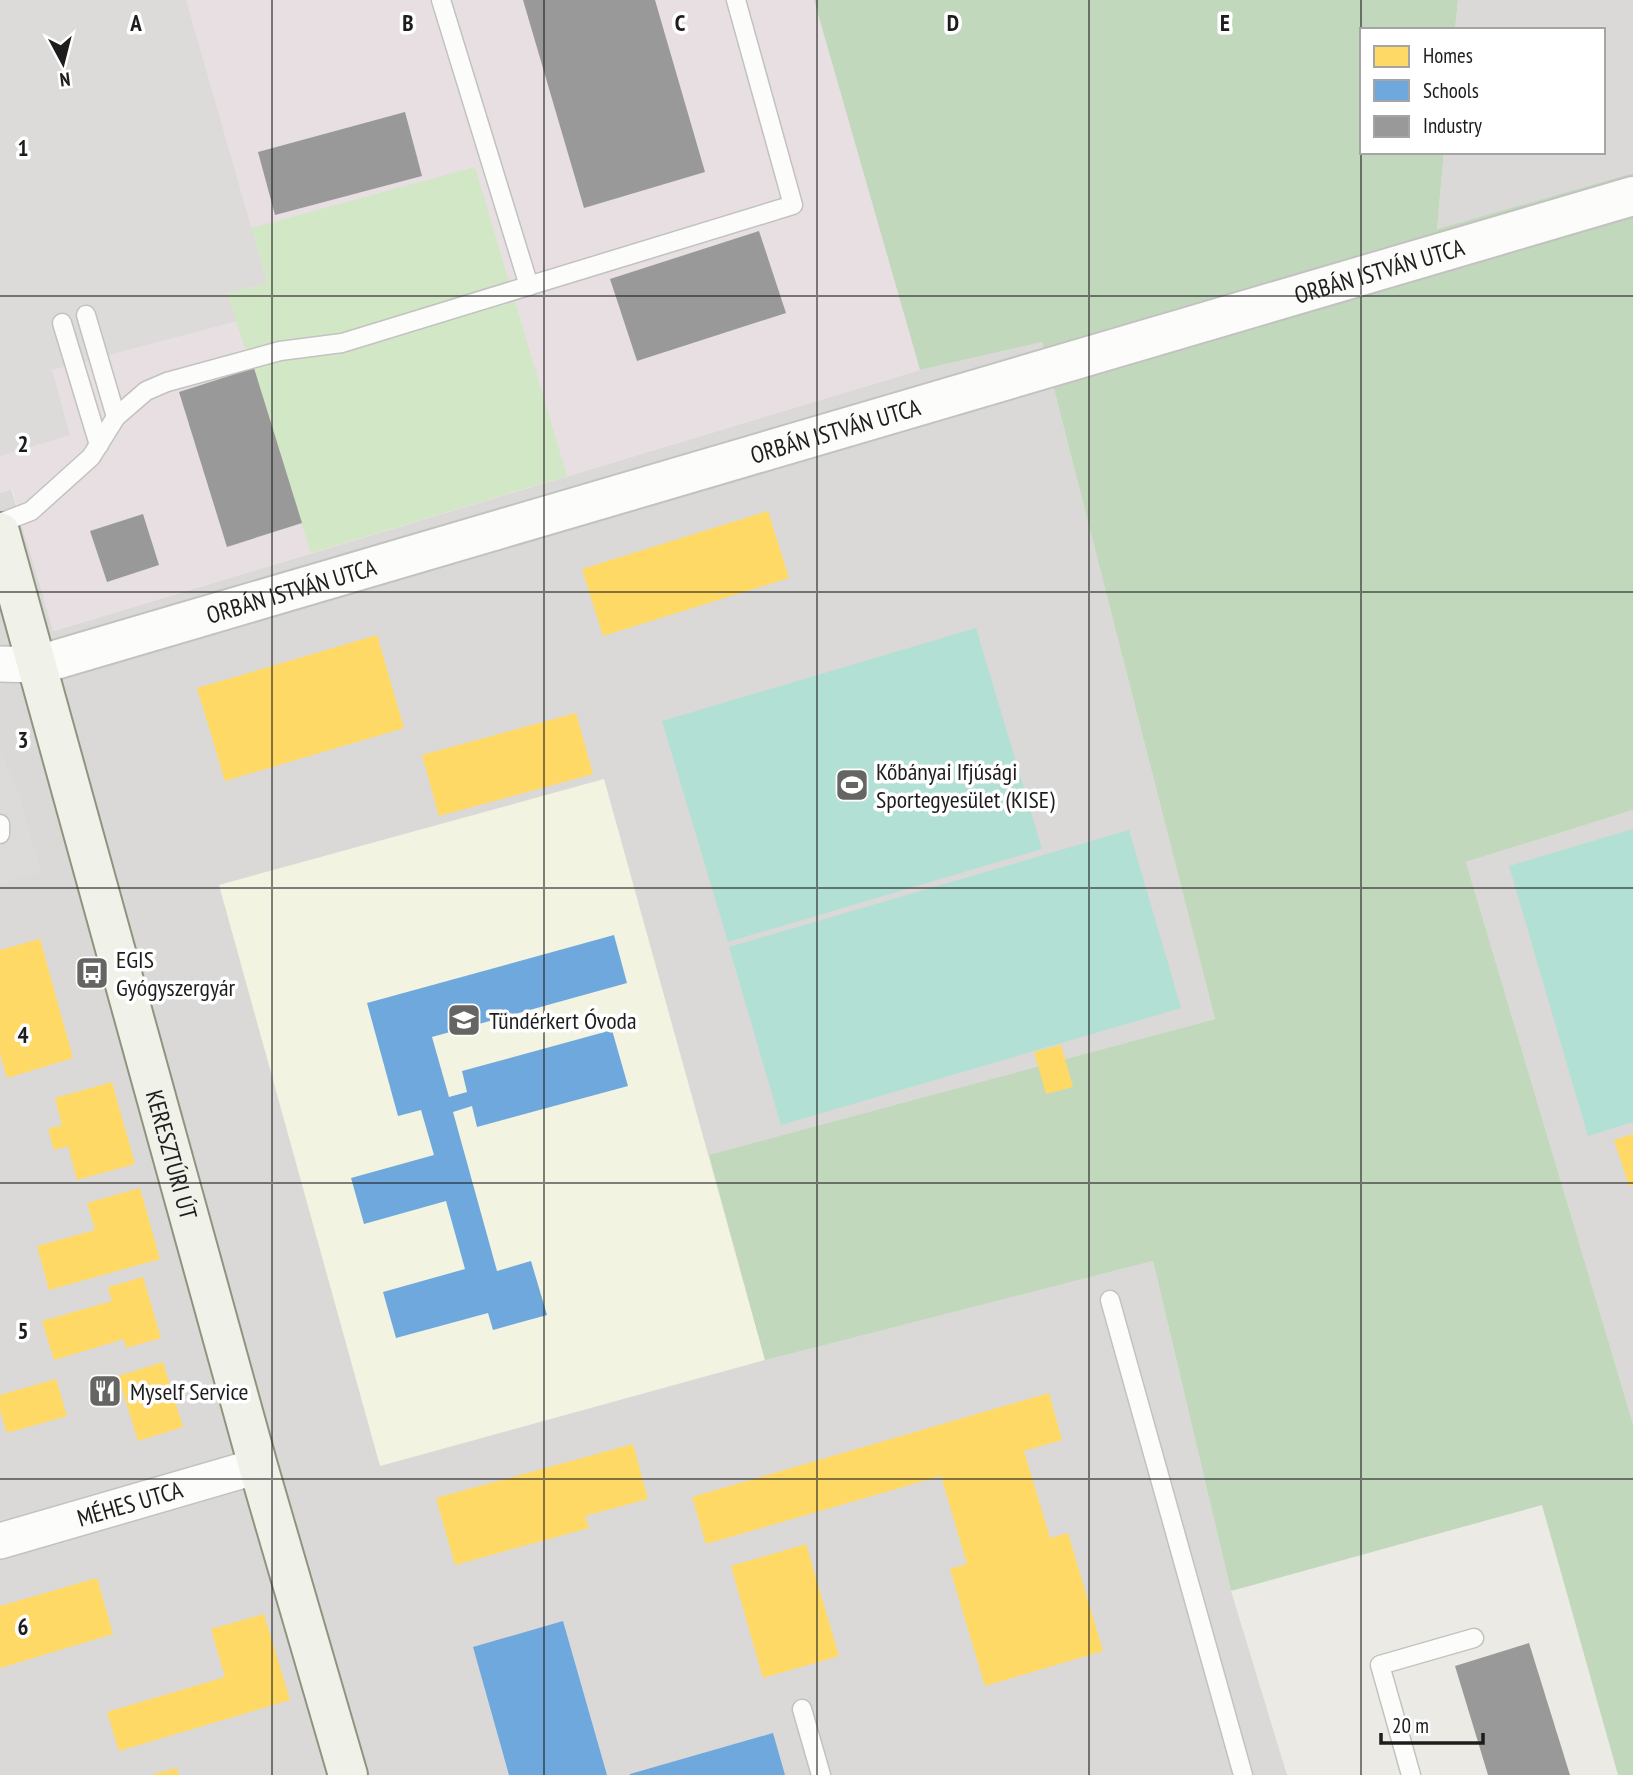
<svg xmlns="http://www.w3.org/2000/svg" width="1633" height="1775" font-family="'PT Sans Narrow',sans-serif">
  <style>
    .residential { fill: #dad9d7 }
    .industrial { fill: #e8dfe2 }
    .education { fill: #f2f4e1 }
    .grass { fill: #d2e7c6 }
    .forest { fill: #c2d8bc }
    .pitch { fill: #b3e0d4 }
    .parking { fill: #dcdbd9 }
    .homes { fill: #ffd966 }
    .schools { fill: #6fa8dc }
    .industry { fill: #999 }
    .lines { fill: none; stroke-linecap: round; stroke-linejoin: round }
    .service-casing { stroke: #c2c2c0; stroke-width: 21 }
    .minor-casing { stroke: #c2c2c0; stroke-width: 38 }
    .tertiary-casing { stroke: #c2c2c0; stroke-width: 42 }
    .secondary-casing { stroke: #8f947f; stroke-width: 42 }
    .service { stroke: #fcfcfb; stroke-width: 18 }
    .minor { stroke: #fcfcfb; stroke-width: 35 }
    .tertiary { stroke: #fcfcfb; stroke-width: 38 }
    .secondary { stroke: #f0f2ea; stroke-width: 38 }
    .grid { fill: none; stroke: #1d1d1d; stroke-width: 2; stroke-opacity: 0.55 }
    .labels { text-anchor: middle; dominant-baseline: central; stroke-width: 7; stroke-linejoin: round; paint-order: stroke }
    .street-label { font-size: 24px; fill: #1d1d1d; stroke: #fff }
    .poi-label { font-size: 24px; fill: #1d1d1d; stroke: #fff; text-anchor: start }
    .grid-label { font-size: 23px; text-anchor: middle; font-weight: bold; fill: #1d1d1d; stroke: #fff; stroke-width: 7; stroke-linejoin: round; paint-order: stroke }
  </style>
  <rect width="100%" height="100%" fill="#ebeae5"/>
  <g class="residential">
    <polygon points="1458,0 1633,0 1633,173 1437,229 1444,152 1603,152 1603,30 1455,30"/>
    <polygon points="1042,342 1215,1019 709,1156 766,1359 1153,1261 1231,1591 1287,1775 0,1775 0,493 11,489 54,631 920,370"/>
    <polygon points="1633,810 1633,1424 1466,862"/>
  </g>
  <polygon class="industrial" points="0,0 814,0 920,370 53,631 12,489 0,493"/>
  <polygon class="education" points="604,779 765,1360 380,1466 219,885"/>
  <polygon class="grass" points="475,167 567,476 311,553 227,293 267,283 251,228"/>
  <polygon class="forest" points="814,0 1458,0 1455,30 1362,30 1362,152 1444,152 1437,229 1633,173 1633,810 1466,862 1633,1424 1633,1775 1618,1775 1542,1505 1231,1591 1153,1261 765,1360 709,1155 1215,1019 1042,342 920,370"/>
  <g class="pitch">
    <polygon points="976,628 1042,849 728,942 662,721"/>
    <polygon points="1633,829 1633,1122 1588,1136 1509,866"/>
    <polygon points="1129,830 1181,1008 781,1125 729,947"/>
  </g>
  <g class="parking">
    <polygon points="0,0 186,0 267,283 227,293 237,321 52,370 70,435 0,456"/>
    <polygon points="0,749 19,794 41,872 0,883"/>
  </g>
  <g class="homes">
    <polygon points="768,511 789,578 603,636 582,569"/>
    <polygon points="377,635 404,728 225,781 197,688"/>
    <polygon points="576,713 593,774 439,816 422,755"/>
    <polygon points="40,939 73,1058 7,1078 0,1054 0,950"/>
    <polygon points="1061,1045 1073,1087 1046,1094 1034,1052"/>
    <polygon points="112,1082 135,1164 77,1180 68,1146 54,1150 48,1129 62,1125 55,1098"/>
    <polygon points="1633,1134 1633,1185 1629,1186 1614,1140"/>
    <polygon points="140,1188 160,1259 49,1290 37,1246 95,1230 87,1203"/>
    <polygon points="143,1277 161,1338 126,1348 124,1339 54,1360 42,1321 112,1301 108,1287"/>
    <polygon points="163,1362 183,1427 138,1441 118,1376"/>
    <polygon points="56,1379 67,1416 7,1433 0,1410 0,1395"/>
    <polygon points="1049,1393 1062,1440 1024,1451 1050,1538 1068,1533 1103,1651 985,1686 950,1569 967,1564 941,1476 706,1544 692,1497"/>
    <polygon points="633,1444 648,1499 585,1516 589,1528 455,1565 436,1498"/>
    <polygon points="806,1544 839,1656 763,1678 731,1566"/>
    <polygon points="97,1578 113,1634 0,1668 0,1606"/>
    <polygon points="264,1614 290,1700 119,1751 107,1712 225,1677 211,1629"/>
    <polygon points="177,1768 179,1775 154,1775 153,1774"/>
  </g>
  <g class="schools">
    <polygon points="614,935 627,983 432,1037 449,1097 467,1092 462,1071 612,1030 628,1086 477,1127 472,1106 453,1112 497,1271 531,1261 547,1315 493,1330 488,1313 396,1338 383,1292 465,1269 446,1201 364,1224 351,1178 434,1155 421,1110 398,1116 367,1003"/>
    <polygon points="563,1621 607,1775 509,1775 473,1647"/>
    <polygon points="773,1733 785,1775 630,1775 630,1774"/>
  </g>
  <g class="industry">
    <polygon points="523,0 655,0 705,172 584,208"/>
    <polygon points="405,112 422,176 275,215 258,152"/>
    <polygon points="759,231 786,313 637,361 610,279"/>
    <polygon points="254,368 302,523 227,547 179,392"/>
    <polygon points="143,514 159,565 107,582 90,531"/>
    <polygon points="1529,1643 1570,1775 1488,1775 1455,1666"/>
  </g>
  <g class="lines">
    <defs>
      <g id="service">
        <polyline points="441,0 529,286"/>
        <polyline points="86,315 116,417"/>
        <polyline points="62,323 99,445"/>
        <polyline points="0,523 31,511 91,457 116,417 146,391 167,382 280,351 342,343 793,205 736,0"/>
        <polyline points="0,824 0,834"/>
        <polyline points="1110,1300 1243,1775"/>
        <polyline points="802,1709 821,1775"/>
        <polyline points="1411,1775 1380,1665 1474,1638"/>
      </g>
      <g id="minor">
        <polyline points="0,664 38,665"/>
        <path id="s1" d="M0,1541L258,1466"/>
      </g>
      <g id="tertiary">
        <path id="s2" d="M38,665L1633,196"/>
      </g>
      <g id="secondary">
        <path id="s3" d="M0,532L258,1466L348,1775"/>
      </g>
    </defs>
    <use href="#service" class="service-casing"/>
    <use href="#minor" class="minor-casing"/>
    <use href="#tertiary" class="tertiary-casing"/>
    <use href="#secondary" class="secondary-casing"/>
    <use href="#service" class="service"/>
    <use href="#minor" class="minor"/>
    <use href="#tertiary" class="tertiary"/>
    <use href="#secondary" class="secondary"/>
  </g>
  <path class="grid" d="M272,0V1775M544,0V1775M817,0V1775M1089,0V1775M1361,0V1775M0,296H1633M0,592H1633M0,888H1633M0,1183H1633M0,1479H1633"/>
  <defs>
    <symbol id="stadium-square" viewBox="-11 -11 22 22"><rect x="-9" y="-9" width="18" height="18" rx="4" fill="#656563" stroke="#fff"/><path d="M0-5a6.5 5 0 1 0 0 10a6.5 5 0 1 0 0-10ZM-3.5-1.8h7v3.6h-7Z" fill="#fff"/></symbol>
    <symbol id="bus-square" viewBox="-11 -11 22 22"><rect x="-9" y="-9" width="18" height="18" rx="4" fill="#656563" stroke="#fff"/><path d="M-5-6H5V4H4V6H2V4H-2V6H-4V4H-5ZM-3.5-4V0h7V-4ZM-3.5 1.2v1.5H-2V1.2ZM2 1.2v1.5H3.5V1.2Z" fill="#fff"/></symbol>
    <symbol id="school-square" viewBox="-11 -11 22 22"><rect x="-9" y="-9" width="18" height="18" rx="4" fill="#656563" stroke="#fff"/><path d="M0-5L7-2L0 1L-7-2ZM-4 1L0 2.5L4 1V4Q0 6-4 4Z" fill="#fff"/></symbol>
    <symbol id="restaurant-square" viewBox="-11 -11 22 22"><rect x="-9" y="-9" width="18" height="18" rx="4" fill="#656563" stroke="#fff"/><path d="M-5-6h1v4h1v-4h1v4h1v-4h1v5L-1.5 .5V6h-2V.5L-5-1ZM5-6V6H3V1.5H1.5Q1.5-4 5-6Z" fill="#fff"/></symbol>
  </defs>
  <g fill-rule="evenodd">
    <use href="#stadium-square" x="833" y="766" width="38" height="38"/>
    <use href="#bus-square" x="73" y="954" width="38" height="38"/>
    <use href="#school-square" x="445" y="1001" width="38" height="38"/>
    <use href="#restaurant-square" x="86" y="1372" width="38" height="38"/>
  </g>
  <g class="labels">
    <g class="street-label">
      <text stroke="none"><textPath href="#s2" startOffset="1398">ORBÁN ISTVÁN UTCA</textPath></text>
      <text stroke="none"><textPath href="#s2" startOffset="831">ORBÁN ISTVÁN UTCA</textPath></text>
      <text stroke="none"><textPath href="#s2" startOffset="264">ORBÁN ISTVÁN UTCA</textPath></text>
      <text stroke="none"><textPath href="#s3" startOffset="646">KERESZTÚRI ÚT</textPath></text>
      <text stroke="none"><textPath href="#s1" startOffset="135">MÉHES UTCA</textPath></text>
    </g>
    <g class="poi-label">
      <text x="876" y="771">Kőbányai Ifjúsági<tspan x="876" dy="28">Sportegyesület (KISE)</tspan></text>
      <text x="116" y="959">EGIS<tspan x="116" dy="28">Gyógyszergyár</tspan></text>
      <text x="489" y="1020">Tündérkert Óvoda</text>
      <text x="130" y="1391">Myself Service</text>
    </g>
  </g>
  <g class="grid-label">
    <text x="136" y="31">A</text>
    <text x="408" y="31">B</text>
    <text x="680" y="31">C</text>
    <text x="953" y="31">D</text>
    <text x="1225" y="31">E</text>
    <text x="23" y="156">1</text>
    <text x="23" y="452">2</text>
    <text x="23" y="748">3</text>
    <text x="23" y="1043">4</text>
    <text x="23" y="1339">5</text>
    <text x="23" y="1635">6</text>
  </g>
  <rect x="1360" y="28" width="245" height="126" fill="#ffffff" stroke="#a5a5a5" stroke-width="2"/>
  <rect x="1374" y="46" width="35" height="21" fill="#ffd966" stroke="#a5a5a5" stroke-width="2"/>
  <text x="1423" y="63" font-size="21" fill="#1d1d1d">Homes</text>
  <rect x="1374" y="80" width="35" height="21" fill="#6fa8dc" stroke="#a5a5a5" stroke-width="2"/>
  <text x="1423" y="98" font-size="21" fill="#1d1d1d">Schools</text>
  <rect x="1374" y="116" width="35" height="21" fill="#999999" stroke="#a5a5a5" stroke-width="2"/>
  <text x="1423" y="133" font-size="21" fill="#1d1d1d">Industry</text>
  <g transform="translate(63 63) rotate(173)" stroke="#ffffff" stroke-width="5" paint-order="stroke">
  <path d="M0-5L12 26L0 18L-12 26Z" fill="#1d1d1d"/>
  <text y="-10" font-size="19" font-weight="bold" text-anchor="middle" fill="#1d1d1d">N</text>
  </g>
  <path d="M1381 1733v10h102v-10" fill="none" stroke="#1d1d1d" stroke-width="3.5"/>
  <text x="1392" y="1733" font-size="21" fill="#1d1d1d" stroke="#ffffff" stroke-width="5" paint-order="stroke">20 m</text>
</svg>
